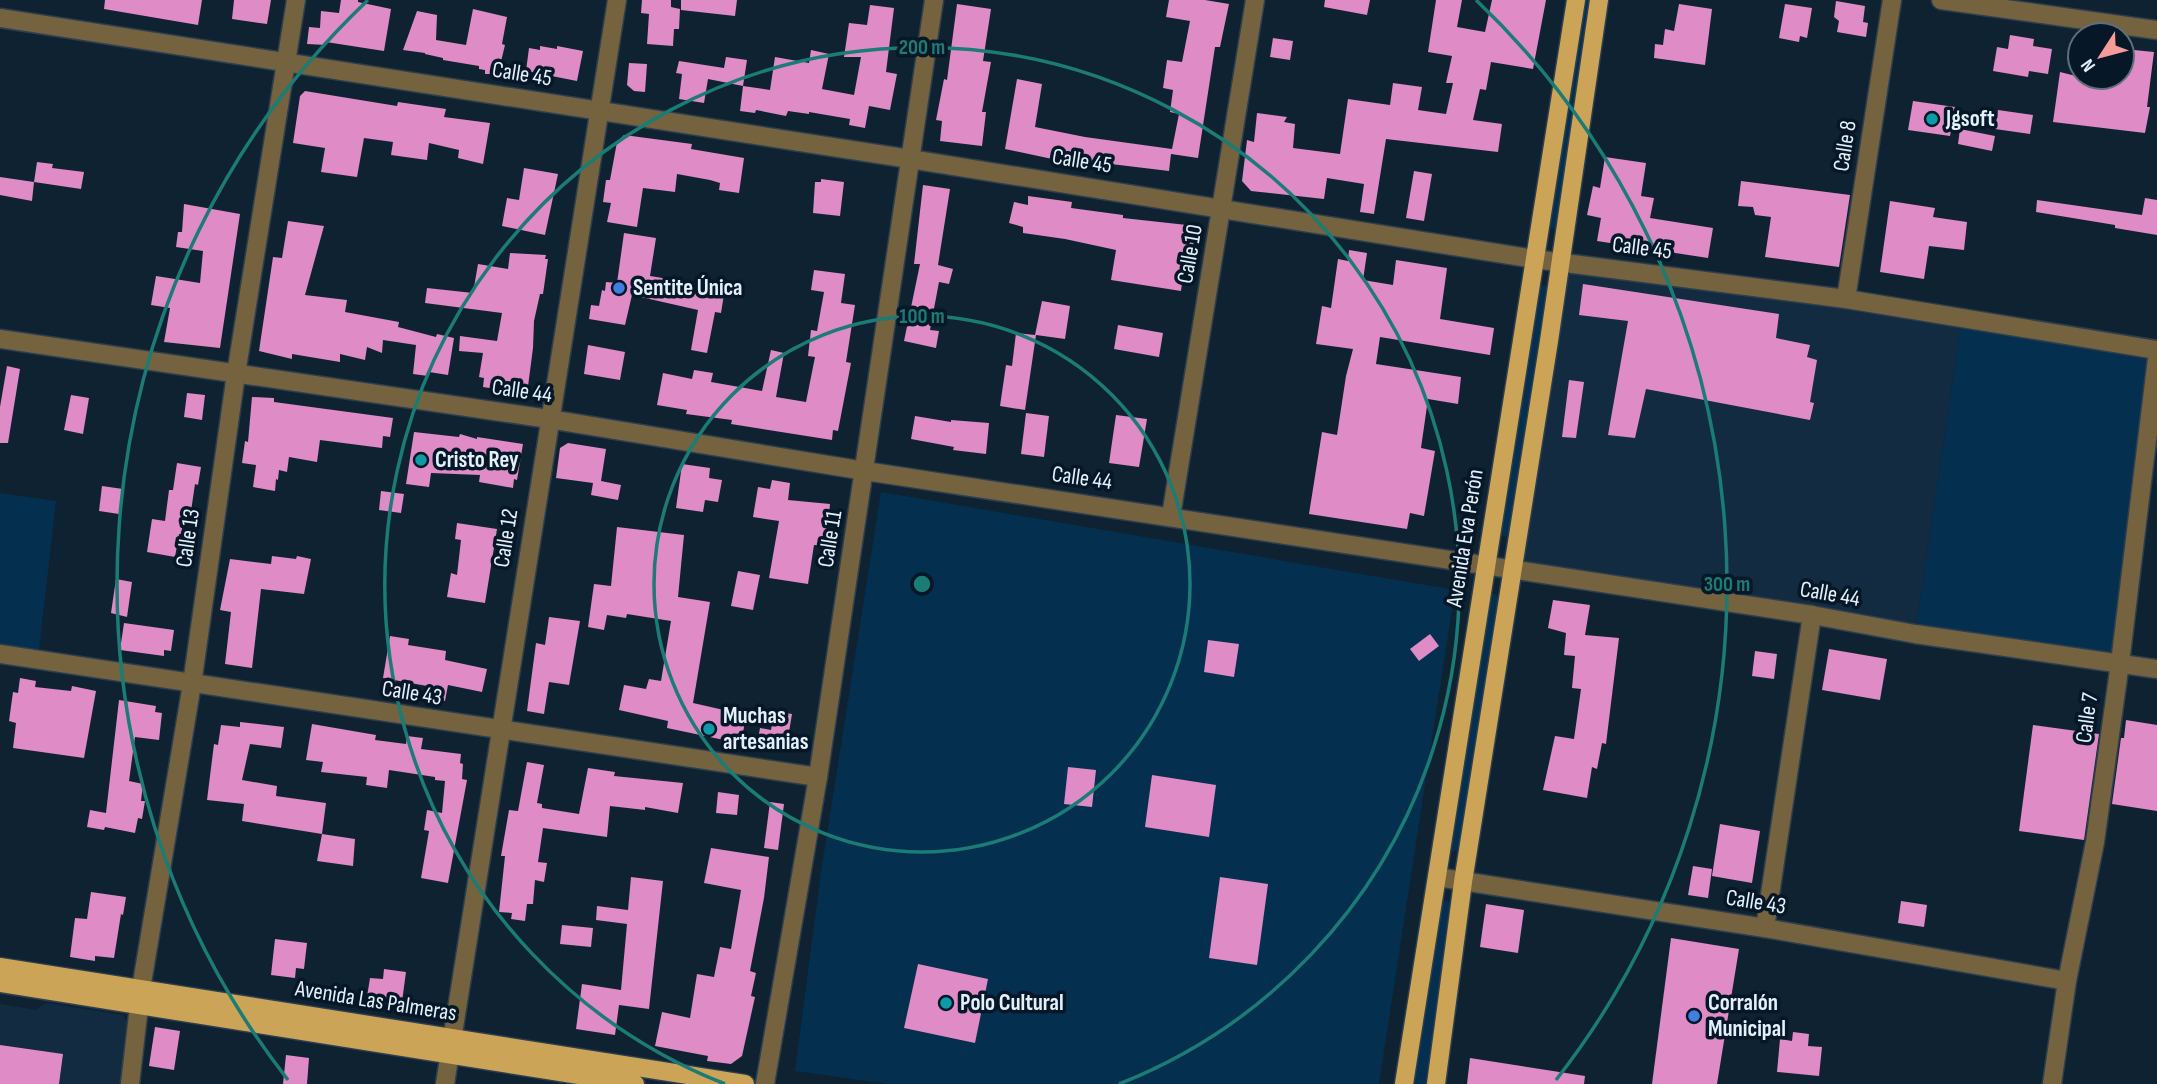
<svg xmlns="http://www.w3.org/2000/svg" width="2157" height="1084" font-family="'Sofia Sans Condensed',sans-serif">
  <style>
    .built { fill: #132b40 }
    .green { fill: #052f4f }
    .building { fill: #de8bc6 }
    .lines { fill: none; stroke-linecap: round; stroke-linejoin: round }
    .minor-casing { stroke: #2d3f4e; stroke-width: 21 }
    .major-casing { stroke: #2d3f4e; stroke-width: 21 }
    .minor { stroke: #75623f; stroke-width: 18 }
    .major { stroke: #cba457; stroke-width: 18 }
    .ring { fill: none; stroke: #1a7c75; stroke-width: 3.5 }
    .culture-dot { fill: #0f9aa8; stroke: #061828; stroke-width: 2.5 }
    .shop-dot { fill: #3f7fe0; stroke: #061828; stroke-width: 2.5 }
    .labels { text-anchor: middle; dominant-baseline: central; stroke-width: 7; stroke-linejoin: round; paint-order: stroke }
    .street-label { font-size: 23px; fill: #e4f0fb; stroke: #061828 }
    .poi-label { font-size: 23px; font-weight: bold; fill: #e4f0fb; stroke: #061828; text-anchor: start }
    .centre { fill: #1a7c75; stroke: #061828; stroke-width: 3.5 }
    .ring-label { font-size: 21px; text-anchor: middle; font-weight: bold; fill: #1a7c75; stroke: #061828; stroke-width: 7; stroke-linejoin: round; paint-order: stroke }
  </style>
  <rect width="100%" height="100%" fill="#0f2232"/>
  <g class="built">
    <polygon points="1559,262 1962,318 1915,634 1511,569"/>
    <polygon points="46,1003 123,1015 129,1025 121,1084 0,1084 0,1004 36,1010"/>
  </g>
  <g class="green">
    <polygon points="1580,0 1593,0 1558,225 1555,229 1548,228"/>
    <polygon points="1538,284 1546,286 1546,291 1509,532 1506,537 1498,535"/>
    <polygon points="1962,318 2157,350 2120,663 1915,634"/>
    <polygon points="881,492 1455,590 1379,1084 889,1084 795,1071 821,872"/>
    <polygon points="0,493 56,501 39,650 0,644"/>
    <polygon points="1492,594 1496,594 1499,598 1460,848 1452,852 1449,849 1488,596"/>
    <polygon points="1443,900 1448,901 1451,907 1425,1084 1412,1084 1438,902"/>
  </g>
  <g class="building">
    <polygon points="105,0 202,0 198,25 104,9"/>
    <polygon points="234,0 271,0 267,24 232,19"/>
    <polygon points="341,0 358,0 358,2 391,9 384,51 326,42 326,45 307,44 309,27 320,28 321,11 339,13"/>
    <polygon points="642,0 671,0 671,7 680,9 679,29 674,29 673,46 647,44 649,14 641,13"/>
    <polygon points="681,0 737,0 735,16 681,10"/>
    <polygon points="1169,0 1205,0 1229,4 1220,47 1215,47 1198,158 1171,154 1169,171 1086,161 1085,166 1005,149 1017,79 1042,84 1035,127 1085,137 1172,149 1179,114 1170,112 1173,90 1163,88 1167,60 1182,62 1190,21 1166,17"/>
    <polygon points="1325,0 1370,0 1367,15 1324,7"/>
    <polygon points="1436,0 1462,0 1457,27 1485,32 1492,0 1546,0 1533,69 1491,62 1486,90 1480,89 1473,120 1502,124 1498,152 1386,139 1374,214 1360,212 1364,184 1327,178 1324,199 1251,191 1242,181 1247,140 1254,142 1257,113 1287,117 1284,122 1295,124 1293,148 1340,154 1348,99 1390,105 1393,83 1422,87 1418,110 1446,114 1453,83 1446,83 1452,56 1428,52"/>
    <polygon points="1836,1 1865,6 1863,22 1868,23 1866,37 1837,32 1839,21 1834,17"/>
    <polygon points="957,4 991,9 983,61 991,62 982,112 986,112 982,146 940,141 942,121 936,120 944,79 947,80"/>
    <polygon points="1679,4 1712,9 1705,65 1654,58 1655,44 1663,45 1665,29 1674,31"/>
    <polygon points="1785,4 1812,8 1807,38 1800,36 1799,42 1779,38"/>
    <polygon points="870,5 894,8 886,72 897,74 890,110 869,106 865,128 849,125 850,119 809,112 809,114 788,111 786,116 756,110 755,113 740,111 743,86 770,90 775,57 809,63 811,50 829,54 822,89 854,95 861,57 844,57 849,23 867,25"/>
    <polygon points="473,9 507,17 502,44 505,45 498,74 485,74 485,70 479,69 479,66 443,60 443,58 425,54 425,53 403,50 417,11 437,15 436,40 466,45"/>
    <polygon points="2010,35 2034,39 2033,46 2052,49 2048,74 2029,71 2028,77 1993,71 1997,47 2008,49"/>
    <polygon points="1273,38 1293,41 1290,60 1270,57"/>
    <polygon points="540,46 557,49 557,46 583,51 577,81 526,71 529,48 540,50"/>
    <polygon points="2124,49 2154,52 2147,107 2150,107 2145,133 2053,122 2060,72 2080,77 2122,77"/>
    <polygon points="726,57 747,60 743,86 708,79 704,103 679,99 682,74 676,73 679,61 724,68"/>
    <polygon points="629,63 647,64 645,92 634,91 627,85"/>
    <polygon points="305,91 397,106 398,102 446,109 444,117 490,123 483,164 458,158 459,150 429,143 427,160 391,155 393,142 364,138 357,177 321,172 325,148 293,143 300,96"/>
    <polygon points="1913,101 1955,107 1950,136 1908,130"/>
    <polygon points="1998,110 2033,115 2030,134 1995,129"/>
    <polygon points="1960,129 1995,136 1992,151 1958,144"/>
    <polygon points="624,135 692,144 691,149 744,158 739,193 719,190 720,183 710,180 677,174 675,192 643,188 637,227 607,222 611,203 603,202 606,180 610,180 617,142"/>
    <polygon points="1605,157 1646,163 1641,196 1654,198 1650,218 1713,228 1708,258 1597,241 1601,218 1587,215 1593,186 1600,188"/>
    <polygon points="37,162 53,164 52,168 84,172 81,189 34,182"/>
    <polygon points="524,168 558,174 545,235 502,226 507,198 519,200"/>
    <polygon points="1414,171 1432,174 1424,221 1406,218"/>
    <polygon points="0,177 34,182 32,201 0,195"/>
    <polygon points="821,179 844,182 840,216 813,213 815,182 821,182"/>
    <polygon points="1741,181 1850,195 1839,267 1765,257 1771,217 1755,215 1753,207 1738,206"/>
    <polygon points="923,185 950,189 938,265 953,269 949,284 939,282 930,330 939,331 936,348 904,341 920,264 914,264"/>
    <polygon points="1028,196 1072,202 1071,208 1123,215 1123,218 1196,226 1192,254 1186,253 1181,291 1111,280 1116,250 1065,239 1023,233 1023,227 1009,223 1014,202 1028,205"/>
    <polygon points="2145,198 2157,200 2157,235 2115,228 2115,225 2036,212 2037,200 2142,215"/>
    <polygon points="1890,201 1935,208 1933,217 1967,222 1964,250 1929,246 1924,279 1880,272"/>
    <polygon points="184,204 240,214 220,348 164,342 170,308 151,305 156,276 200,283 203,251 176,247 178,232 182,232"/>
    <polygon points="288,221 324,226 305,295 347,300 345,312 399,322 398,327 436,337 437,334 454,338 448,375 429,372 428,376 413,374 416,345 383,340 382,353 367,347 365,360 340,354 340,362 292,354 292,359 259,351 273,257 282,258"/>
    <polygon points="624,233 656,238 650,276 725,288 721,313 715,312 707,353 691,350 698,310 632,295 625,325 589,319 591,305 599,306 602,290 605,291 606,282 617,283"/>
    <polygon points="1349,250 1367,253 1363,280 1393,285 1396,260 1447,268 1440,319 1494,328 1490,355 1380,337 1376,364 1461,377 1458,404 1428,399 1421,448 1435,451 1424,516 1410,513 1407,529 1309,514 1322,432 1337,435 1346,376 1353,349 1316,344 1322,306 1331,308 1338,259 1348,261"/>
    <polygon points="510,253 546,255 545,259 548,259 543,294 540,294 534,321 533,348 527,394 483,387 484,378 479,377 483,353 459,351 460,336 497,341 502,313 425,303 427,288 473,293 478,264 508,269"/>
    <polygon points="814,270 845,274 841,303 855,305 846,362 851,363 838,431 833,430 832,440 731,424 732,420 686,414 687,410 657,405 663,373 692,379 694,370 713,373 711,382 762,391 771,350 784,353 776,397 806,402 815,357 808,356 811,330 817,331 824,292 811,290"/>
    <polygon points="1583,284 1779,314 1776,338 1810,345 1807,357 1817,360 1810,402 1814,403 1810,420 1646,389 1635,438 1608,435 1628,321 1579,315"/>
    <polygon points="1042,301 1070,306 1065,339 1036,335 1025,410 1000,406 1006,365 1012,366 1016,333 1035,335"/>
    <polygon points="1118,325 1163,333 1159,357 1114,349"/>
    <polygon points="588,345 625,352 620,380 584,374"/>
    <polygon points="7,366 20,369 8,443 0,443 0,407"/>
    <polygon points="1569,380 1584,382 1576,438 1562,437"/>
    <polygon points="187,393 205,395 202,420 184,417"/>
    <polygon points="71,395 89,398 83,434 64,430"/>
    <polygon points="252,397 274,398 274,402 393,418 390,437 383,436 382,448 320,440 317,462 289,457 287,472 279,470 278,480 276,479 275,491 253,487 256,465 242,463 245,441 248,442"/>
    <polygon points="1026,413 1049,416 1044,457 1021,454"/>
    <polygon points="1116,415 1147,419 1139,467 1109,463"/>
    <polygon points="915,416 951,422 951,420 989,423 986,454 953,450 954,447 911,439"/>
    <polygon points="414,432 459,437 460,434 477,439 477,437 523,444 517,480 514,479 513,488 479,482 480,475 431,473 429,487 406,484"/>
    <polygon points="568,443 606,449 601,481 621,485 618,500 591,495 593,483 556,478 560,448"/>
    <polygon points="177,463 201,467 198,485 195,484 189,525 183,524 181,534 179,534 175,557 147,552 152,519 165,521 169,490 173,490"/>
    <polygon points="682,464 710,468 709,478 722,480 718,502 705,500 703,512 676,508"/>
    <polygon points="772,480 790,483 788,500 830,504 826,546 814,545 808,584 769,578 779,521 753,517 758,487 770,489"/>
    <polygon points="102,486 123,489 119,514 99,511"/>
    <polygon points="381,491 404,494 401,513 379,510"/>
    <polygon points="457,523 497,529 485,603 447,597 451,573 457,575 461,540 455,539"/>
    <polygon points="617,527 684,535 678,597 710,602 693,703 746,715 742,739 725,736 724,740 667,728 668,721 619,710 624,685 646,689 649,679 661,681 671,621 627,614 626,618 607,615 604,630 588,627 594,584 611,586"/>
    <polygon points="272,556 296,559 297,556 311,559 304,594 261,589 252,668 225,664 231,612 220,610 230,559 271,564"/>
    <polygon points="738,571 760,575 753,610 731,606"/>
    <polygon points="116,579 132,582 127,617 111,613"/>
    <polygon points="1553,600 1590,605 1585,635 1619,638 1606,744 1602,743 1597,769 1592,767 1587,798 1543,790 1555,736 1574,739 1581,689 1572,688 1575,656 1564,655 1566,633 1548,628"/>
    <polygon points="549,617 580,621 569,685 549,682 544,714 527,711 536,643 545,645"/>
    <polygon points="124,623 174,630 171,651 164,650 164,656 120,650"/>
    <polygon points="1430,634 1439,646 1419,661 1410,649"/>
    <polygon points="390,636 409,639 408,645 446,651 445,660 487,669 482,692 448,685 445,701 425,697 427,686 383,678"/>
    <polygon points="1208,640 1239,644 1234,677 1204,672"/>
    <polygon points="1829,649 1887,659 1880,700 1822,690"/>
    <polygon points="1755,651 1777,654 1774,679 1752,676"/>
    <polygon points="20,678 36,681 35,687 71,691 72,686 96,691 84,758 13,748 16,723 9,721 13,692 18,693"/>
    <polygon points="119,700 156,706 155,712 162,713 159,740 135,737 129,781 143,784 141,801 145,801 142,819 138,818 135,833 105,827 104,830 87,827 90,810 106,813"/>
    <polygon points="774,711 792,714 786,750 757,745 760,728 771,730"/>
    <polygon points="2126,720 2157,725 2157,811 2112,804 2121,738 2124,738"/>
    <polygon points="240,722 284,727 281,748 250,744 242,780 277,786 276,796 326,803 322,834 242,821 244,804 207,800 214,744 218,745 221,725 240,727"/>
    <polygon points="312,724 376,735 375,740 406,744 407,736 423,738 421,749 461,754 460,763 463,764 462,779 467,780 448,883 421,878 429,831 424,830 427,810 442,813 445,781 435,780 435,777 389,770 387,788 366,785 367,777 321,772 323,762 306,760"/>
    <polygon points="2033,725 2099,734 2084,840 2019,831"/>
    <polygon points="527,762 544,765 537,803 542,804 542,808 579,814 588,768 615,772 614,776 683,783 678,813 645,807 645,810 610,806 607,837 543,828 538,862 547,863 544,882 535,880 533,904 527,904 525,921 511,919 512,913 499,912 505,856 501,856 509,810 518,811"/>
    <polygon points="1068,767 1096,770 1092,807 1064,804"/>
    <polygon points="1152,775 1216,785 1209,837 1145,827"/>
    <polygon points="718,792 739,795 737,815 716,813"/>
    <polygon points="770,802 784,804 778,850 764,848"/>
    <polygon points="1720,824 1760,831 1752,883 1712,876"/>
    <polygon points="322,834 355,839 353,866 317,861"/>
    <polygon points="711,848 769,857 764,898 750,971 756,973 751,996 755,997 742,1056 731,1064 707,1061 708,1056 655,1046 662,1012 690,1018 697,974 714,977 720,947 731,949 741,890 704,883"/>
    <polygon points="1693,866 1712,869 1708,898 1688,895"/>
    <polygon points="631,877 663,881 649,1009 619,1005 615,1035 576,1029 582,984 621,990 627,924 596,920 597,906 628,910"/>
    <polygon points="1220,877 1268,884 1257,965 1209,958"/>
    <polygon points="91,892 126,897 123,915 121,914 114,958 95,956 95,961 70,957 75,918 87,919"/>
    <polygon points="1901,901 1927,905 1924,927 1898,923"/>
    <polygon points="1486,904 1524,910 1518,953 1480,947"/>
    <polygon points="562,925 593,928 591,947 560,944"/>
    <polygon points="1671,938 1739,949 1717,1084 1652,1084"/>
    <polygon points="275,939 307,943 304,969 296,968 295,978 271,975"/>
    <polygon points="918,964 988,979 975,1043 904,1028"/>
    <polygon points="384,969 406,972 401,1009 379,1006 380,999 367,997 370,978 383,979"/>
    <polygon points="155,1027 180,1031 174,1070 149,1066"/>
    <polygon points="1793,1032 1809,1034 1808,1046 1822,1047 1819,1076 1777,1072 1780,1039 1792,1041"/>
    <polygon points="0,1045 63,1054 59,1084 0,1084"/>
    <polygon points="286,1055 309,1058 307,1084 283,1084"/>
    <polygon points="1470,1058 1585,1076 1584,1084 1467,1084"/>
  </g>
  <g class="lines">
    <defs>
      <g id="minor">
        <polyline points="1941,0 2157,30"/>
        <polyline points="0,18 910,159 1534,259 1846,299 2157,350"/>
        <polyline points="1846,299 1892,0"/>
        <polyline points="0,339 549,419 865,471 1812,615 1915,634 2157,669"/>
        <polyline points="1171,516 1255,0"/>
        <polyline points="0,654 818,777"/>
        <polyline points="1437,877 1765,928 2067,981"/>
        <polyline points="1765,928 1812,615"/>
        <polyline points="130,1084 141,989 192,684 236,374 296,0"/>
        <polyline points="445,1084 617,0"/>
        <polyline points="765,1084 818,777 934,0"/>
        <polyline points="2052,1084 2067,981 2095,842 2120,663 2157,358"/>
      </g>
      <g id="major">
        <polyline points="0,967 745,1084"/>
        <polyline points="0,983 635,1084"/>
        <polyline points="1404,1084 1576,0"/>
        <polyline points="1436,1084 1463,882 1549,341 1599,0"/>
      </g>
    </defs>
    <use href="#minor" class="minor-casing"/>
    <use href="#major" class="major-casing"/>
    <use href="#minor" class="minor"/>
    <use href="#major" class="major"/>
  </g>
  <g class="ring">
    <circle cx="922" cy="584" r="268"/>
    <path d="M725 1084A537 537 0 1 1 1119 1084"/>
    <path d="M288 1080A805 805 0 0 1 368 0M1476 0A805 805 0 0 1 1556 1080"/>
  </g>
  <g class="culture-dot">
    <circle cx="1932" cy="119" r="7"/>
    <circle cx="421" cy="460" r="7"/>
    <circle cx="709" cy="729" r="7"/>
    <circle cx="946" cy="1003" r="7"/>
  </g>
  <g class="shop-dot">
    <circle cx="619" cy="288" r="7"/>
    <circle cx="1694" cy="1016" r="7"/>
  </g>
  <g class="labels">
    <g class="street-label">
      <text transform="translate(522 74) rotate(9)">Calle 45</text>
      <text transform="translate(1845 146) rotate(-81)">Calle 8</text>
      <text transform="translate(1082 161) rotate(9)">Calle 45</text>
      <text transform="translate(1642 248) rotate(7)">Calle 45</text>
      <text transform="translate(1190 254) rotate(-80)">Calle 10</text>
      <text transform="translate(522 391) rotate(8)">Calle 44</text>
      <text transform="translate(1082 478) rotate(8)">Calle 44</text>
      <text transform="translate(188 538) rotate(-82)">Calle 13</text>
      <text transform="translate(506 538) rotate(-81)">Calle 12</text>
      <text transform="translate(1465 538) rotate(-81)">Avenida Eva Perón</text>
      <text transform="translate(830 539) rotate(-81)">Calle 11</text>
      <text transform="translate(1830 594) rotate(10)">Calle 44</text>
      <text transform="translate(412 693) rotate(9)">Calle 43</text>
      <text transform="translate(2087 718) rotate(-82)">Calle 7</text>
      <text transform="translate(1756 902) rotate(9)">Calle 43</text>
      <text transform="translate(376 1001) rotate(9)">Avenida Las Palmeras</text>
    </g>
    <g class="poi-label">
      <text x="1946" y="119">Jgsoft</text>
      <text x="633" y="288">Sentite Única</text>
      <text x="435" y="460">Cristo Rey</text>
      <text x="723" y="716">Muchas<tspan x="723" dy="26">artesanias</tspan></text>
      <text x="960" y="1003">Polo Cultural</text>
      <text x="1708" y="1003">Corralón<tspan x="1708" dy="26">Municipal</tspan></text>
    </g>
  </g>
  <circle cx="922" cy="584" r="10" class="centre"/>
  <g class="ring-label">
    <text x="922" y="54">200 m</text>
    <text x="922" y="323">100 m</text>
    <text x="1727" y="591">300 m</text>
  </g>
  <g transform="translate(2101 56) rotate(234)"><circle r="33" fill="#061828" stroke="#5f6e7c" stroke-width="2"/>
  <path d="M0-5L12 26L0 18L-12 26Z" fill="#f59b99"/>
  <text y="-10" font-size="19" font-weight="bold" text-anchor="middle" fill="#e4f0fb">N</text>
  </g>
</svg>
